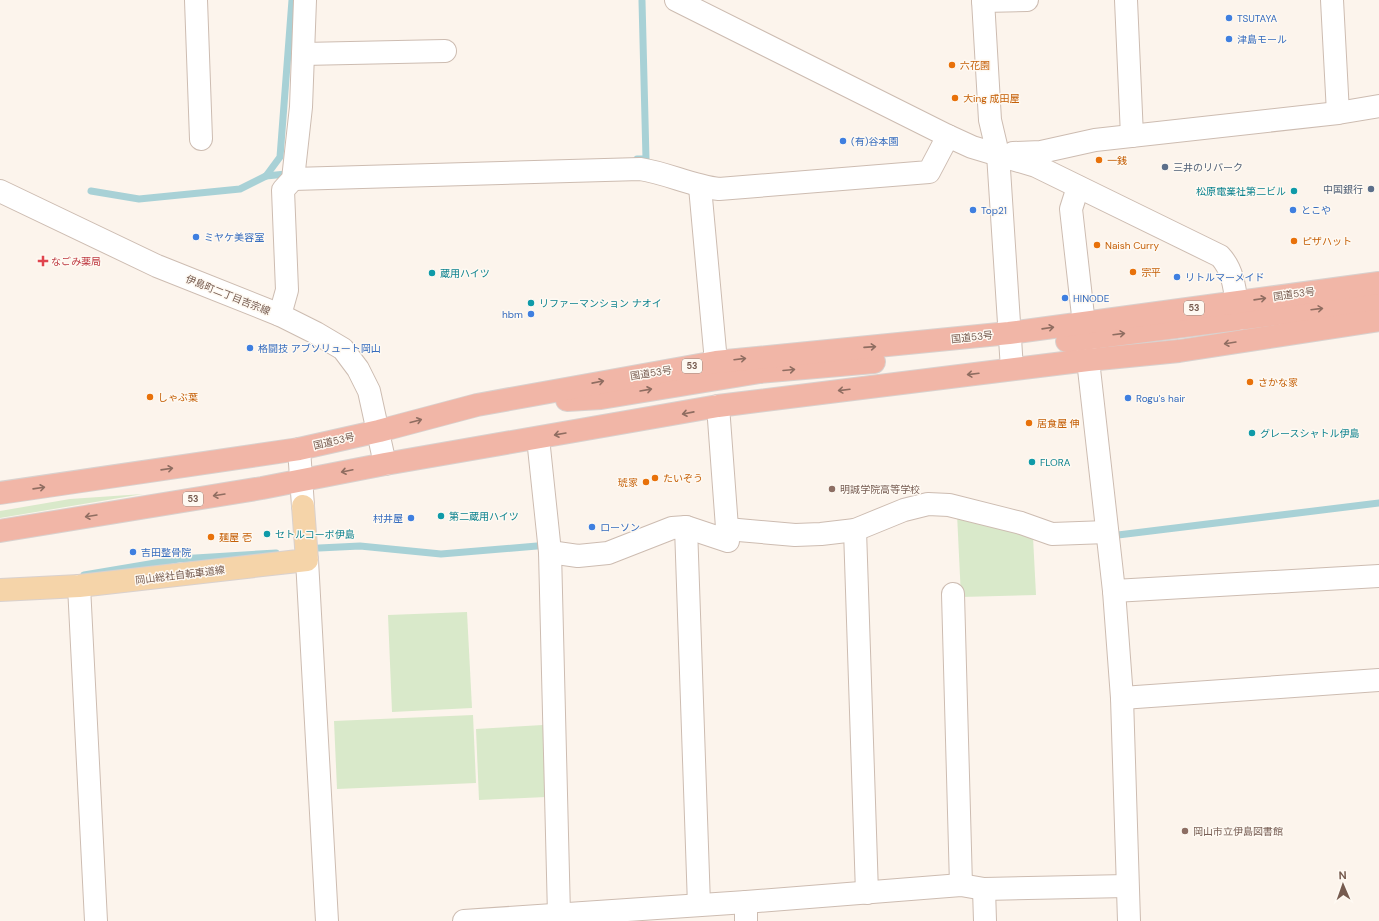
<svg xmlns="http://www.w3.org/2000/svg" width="1379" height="921" font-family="'DM Sans','Noto Sans JP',sans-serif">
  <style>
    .green { fill: #d9e9ca }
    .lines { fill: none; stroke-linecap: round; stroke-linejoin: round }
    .stream { stroke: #a8d1d6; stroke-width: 7 }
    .minor-casing { stroke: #cdbcb1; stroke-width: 24 }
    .major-casing { stroke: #d9d1ce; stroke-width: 24 }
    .highway-casing { stroke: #d9d1ce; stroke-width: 24 }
    .minor { stroke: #fff; stroke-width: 22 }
    .major { stroke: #f5d4a9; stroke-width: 22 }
    .highway { stroke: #f1b6a7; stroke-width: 22 }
    .oneway { stroke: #8f6d61 }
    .shop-dot { fill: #3f7fe0; stroke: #fef9f2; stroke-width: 1.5 }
    .food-dot { fill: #e8710a; stroke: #fef9f2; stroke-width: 1.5 }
    .service-dot { fill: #5c6f8a; stroke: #fef9f2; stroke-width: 1.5 }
    .culture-dot { fill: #0f9aa8; stroke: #fef9f2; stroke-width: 1.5 }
    .health-dot { fill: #e0444e; stroke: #fef9f2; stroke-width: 1.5 }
    .education-dot { fill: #8d6e63; stroke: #fef9f2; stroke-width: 1.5 }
    .labels { text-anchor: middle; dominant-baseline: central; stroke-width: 3; stroke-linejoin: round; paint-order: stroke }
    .shield { fill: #fef9f2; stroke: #9f8a80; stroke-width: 1 }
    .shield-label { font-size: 9px; font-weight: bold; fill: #765b4f }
    .shop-label { font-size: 10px; fill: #366cbe; stroke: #fef9f2; text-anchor: start }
    .food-label { font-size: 10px; fill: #c56008; stroke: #fef9f2; text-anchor: start }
    .service-label { font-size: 10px; fill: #4e5e75; stroke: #fef9f2; text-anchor: start }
    .culture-label { font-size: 10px; fill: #0d838f; stroke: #fef9f2; text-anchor: start }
    .health-label { font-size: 10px; fill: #be3a42; stroke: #fef9f2; text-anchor: start }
    .street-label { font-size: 10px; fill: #765b4f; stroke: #fef9f2 }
    .education-label { font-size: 10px; fill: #785e54; stroke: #fef9f2; text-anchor: start }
  </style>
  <rect width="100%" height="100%" fill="#fcf4ec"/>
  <g class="green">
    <polygon points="143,494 0,518 0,511 70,499"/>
    <polygon points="957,514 1033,537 1036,595 961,597"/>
    <polygon points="467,612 472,708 392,712 388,615"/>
    <polygon points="473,715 476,783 337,789 334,721"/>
    <polygon points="543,725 546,797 479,800 476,729"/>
  </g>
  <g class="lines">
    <g class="stream">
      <polyline points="637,159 646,159 642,1"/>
      <polyline points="266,176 286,174"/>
      <polyline points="91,191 139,199 240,189 266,176 280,157 292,0"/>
      <polyline points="1118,535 1379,503"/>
      <polyline points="319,548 360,546 441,554 537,546"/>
      <polyline points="84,575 179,559 276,553"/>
    </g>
    <defs>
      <g id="minor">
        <polyline points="196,0 201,139"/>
        <path d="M676,0L948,136L972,147L1036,166L1220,256C1236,273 1235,297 1239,319"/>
        <polyline points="983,0 990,120 998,154 1012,369"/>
        <polyline points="1126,0 1132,136"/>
        <polyline points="1332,0 1338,113"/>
        <polyline points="983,1 1027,0"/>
        <polyline points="303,54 445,51"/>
        <polyline points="1013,153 1041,152 1095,140 1338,113 1379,106"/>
        <path d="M293,179L640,169C667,173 692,186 719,189L929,172L948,136"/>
        <polyline points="700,187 716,362"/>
        <polyline points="1078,187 1071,209 1114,591 1122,698 1129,921"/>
        <polyline points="0,191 157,266 280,315 316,333 343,349 358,369 369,391 385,464"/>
        <polyline points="280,315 287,290 283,190 293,179 301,107 305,0"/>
        <polyline points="538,438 550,552 559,915"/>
        <polyline points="299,449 303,506"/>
        <polyline points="686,527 699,905"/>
        <polyline points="727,529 795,535 821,534 855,530 904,510 928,504 949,505 1021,523 1052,534 1107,532"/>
        <polyline points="855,530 867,893"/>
        <polyline points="550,552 578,556 608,553 672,528 686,527 728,541 718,406"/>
        <polyline points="307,560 327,921"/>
        <polyline points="79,586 96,921"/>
        <polyline points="1114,591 1379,576"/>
        <polyline points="953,594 961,885"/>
        <polyline points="1122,698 1379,680"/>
        <polyline points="984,889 985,921"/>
        <polyline points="746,902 746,921"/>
        <polyline points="464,921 746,902 961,885 984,889 1127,886"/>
      </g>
      <polyline id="major" points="0,590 79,586 307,560 303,506"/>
      <g id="highway">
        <polyline points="1067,341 1379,301"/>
        <polyline points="567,400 601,398 760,372 874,362"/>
        <polyline points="0,493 299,449 379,431 477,405 716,362 1009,333 1379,283"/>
        <polyline points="0,531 262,488 385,464 718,406 1088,360 1179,351 1379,320"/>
      </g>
    </defs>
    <use href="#minor" class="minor-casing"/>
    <use href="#major" class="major-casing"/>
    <use href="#highway" class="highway-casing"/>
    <use href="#minor" class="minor"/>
    <use href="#major" class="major"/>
    <use href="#highway" class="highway"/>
  </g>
  <defs><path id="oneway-shaft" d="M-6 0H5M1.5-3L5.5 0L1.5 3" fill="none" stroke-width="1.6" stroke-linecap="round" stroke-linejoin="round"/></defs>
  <g class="oneway">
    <use href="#oneway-shaft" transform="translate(1260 299) rotate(-8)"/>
    <use href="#oneway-shaft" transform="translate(1317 309) rotate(-7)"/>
    <use href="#oneway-shaft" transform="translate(1048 328) rotate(-8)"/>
    <use href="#oneway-shaft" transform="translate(1119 334) rotate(-7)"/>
    <use href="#oneway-shaft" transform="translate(1230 343) rotate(171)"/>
    <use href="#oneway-shaft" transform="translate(870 347) rotate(-4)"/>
    <use href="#oneway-shaft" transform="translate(740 359) rotate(-7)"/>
    <use href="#oneway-shaft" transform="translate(789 370) rotate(-5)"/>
    <use href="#oneway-shaft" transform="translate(973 374) rotate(173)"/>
    <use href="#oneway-shaft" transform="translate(598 382) rotate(-11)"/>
    <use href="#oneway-shaft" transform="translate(646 390) rotate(-10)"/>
    <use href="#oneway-shaft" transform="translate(844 390) rotate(173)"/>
    <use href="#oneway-shaft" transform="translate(688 413) rotate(169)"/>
    <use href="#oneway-shaft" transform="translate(416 421) rotate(-15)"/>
    <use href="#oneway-shaft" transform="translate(560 434) rotate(170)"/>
    <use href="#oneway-shaft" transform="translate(167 469) rotate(-8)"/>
    <use href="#oneway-shaft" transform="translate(347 471) rotate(168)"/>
    <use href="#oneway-shaft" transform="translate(39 488) rotate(-8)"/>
    <use href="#oneway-shaft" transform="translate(219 495) rotate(171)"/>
    <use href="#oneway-shaft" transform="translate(91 516) rotate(171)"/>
  </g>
  <g class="shop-dot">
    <circle cx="1229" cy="18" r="4"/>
    <circle cx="1229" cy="39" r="4"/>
    <circle cx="843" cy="141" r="4"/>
    <circle cx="973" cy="210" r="4"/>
    <circle cx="1293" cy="210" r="4"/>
    <circle cx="196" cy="237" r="4"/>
    <circle cx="1177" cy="277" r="4"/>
    <circle cx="1065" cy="298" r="4"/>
    <circle cx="531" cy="314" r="4"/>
    <circle cx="250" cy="348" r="4"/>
    <circle cx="1128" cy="398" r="4"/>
    <circle cx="411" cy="518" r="4"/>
    <circle cx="592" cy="527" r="4"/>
    <circle cx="133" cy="552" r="4"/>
  </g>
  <g class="food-dot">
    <circle cx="952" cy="65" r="4"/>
    <circle cx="955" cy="98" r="4"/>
    <circle cx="1099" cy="160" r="4"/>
    <circle cx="1294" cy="241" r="4"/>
    <circle cx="1097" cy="245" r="4"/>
    <circle cx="1133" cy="272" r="4"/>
    <circle cx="1250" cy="382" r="4"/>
    <circle cx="150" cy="397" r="4"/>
    <circle cx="1029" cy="423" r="4"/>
    <circle cx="655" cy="478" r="4"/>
    <circle cx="646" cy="482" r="4"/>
    <circle cx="211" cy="537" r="4"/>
  </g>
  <g class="service-dot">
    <circle cx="1165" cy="167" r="4"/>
    <circle cx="1371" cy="189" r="4"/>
  </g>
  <g class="culture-dot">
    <circle cx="1294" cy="191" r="4"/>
    <circle cx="432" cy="273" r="4"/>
    <circle cx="531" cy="303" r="4"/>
    <circle cx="1252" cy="433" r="4"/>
    <circle cx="1032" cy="462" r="4"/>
    <circle cx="441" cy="516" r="4"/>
    <circle cx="267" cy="534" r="4"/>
  </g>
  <path class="health-dot" d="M41 255h4v4h4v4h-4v4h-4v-4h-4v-4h4z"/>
  <g class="education-dot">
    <circle cx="832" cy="489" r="4"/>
    <circle cx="1185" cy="831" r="4"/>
  </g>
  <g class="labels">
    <g class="shield">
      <rect x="1184" y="301" width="20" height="14" rx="3"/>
      <rect x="682" y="359" width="20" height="14" rx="3"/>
      <rect x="183" y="492" width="20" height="14" rx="3"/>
    </g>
    <g class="shield-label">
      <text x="1194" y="308">53</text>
      <text x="692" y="366">53</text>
      <text x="193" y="499">53</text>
    </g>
    <g class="shop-label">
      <text x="1237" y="18">TSUTAYA</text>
      <text x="1237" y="39">津島モール</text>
      <text x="851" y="141">(有)谷本園</text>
      <text x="981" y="210">Top21</text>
      <text x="1301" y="210">とこや</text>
      <text x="204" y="237">ミヤケ美容室</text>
      <text x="1185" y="277">リトルマーメイド</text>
      <text x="1073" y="298">HINODE</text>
      <text x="523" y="314" text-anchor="end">hbm</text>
      <text x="258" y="348">格闘技 アブソリュート岡山</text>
      <text x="1136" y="398">Rogu's hair</text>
      <text x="403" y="518" text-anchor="end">村井屋</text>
      <text x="600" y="527">ローソン</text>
      <text x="141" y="552">吉田整骨院</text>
    </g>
    <g class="food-label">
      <text x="960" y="65">六花園</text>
      <text x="963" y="98">大ing 成田屋</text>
      <text x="1107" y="160">一銭</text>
      <text x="1302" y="241">ピザハット</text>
      <text x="1105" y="245">Naish Curry</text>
      <text x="1141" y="272">宗平</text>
      <text x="1258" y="382">さかな家</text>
      <text x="158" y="397">しゃぶ葉</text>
      <text x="1037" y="423">居食屋 伸</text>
      <text x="663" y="478">たいぞう</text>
      <text x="638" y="482" text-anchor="end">琥家</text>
      <text x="219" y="537">麺屋 壱</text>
    </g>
    <g class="service-label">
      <text x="1173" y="167">三井のリパーク</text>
      <text x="1363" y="189" text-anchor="end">中国銀行</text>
    </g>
    <g class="culture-label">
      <text x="1286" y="191" text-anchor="end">松原電業社第二ビル</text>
      <text x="440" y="273">蔵用ハイツ</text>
      <text x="539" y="303">リファーマンション ナオイ</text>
      <text x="1260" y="433">グレースシャトル伊島</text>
      <text x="1040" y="462">FLORA</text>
      <text x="449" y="516">第二蔵用ハイツ</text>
      <text x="275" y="534">セトルコーポ伊島</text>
    </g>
    <g class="health-label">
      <text x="51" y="261">なごみ薬局</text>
    </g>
    <g class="street-label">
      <text transform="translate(1294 294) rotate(-8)">国道53号</text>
      <text transform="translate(228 295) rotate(22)">伊島町二丁目吉宗線</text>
      <text transform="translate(972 337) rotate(-6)">国道53号</text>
      <text transform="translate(651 373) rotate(-9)">国道53号</text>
      <text transform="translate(334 441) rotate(-13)">国道53号</text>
      <text transform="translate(180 575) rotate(-7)">岡山総社自転車道線</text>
    </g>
    <g class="education-label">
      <text x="840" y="489">明誠学院高等学校</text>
      <text x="1193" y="831">岡山市立伊島図書館</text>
    </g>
  </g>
  <g transform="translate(1343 885) rotate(358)" stroke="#fef9f2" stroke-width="3" paint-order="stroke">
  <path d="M0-3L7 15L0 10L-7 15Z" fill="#765b4f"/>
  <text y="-6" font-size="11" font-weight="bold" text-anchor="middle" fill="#765b4f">N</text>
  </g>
</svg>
